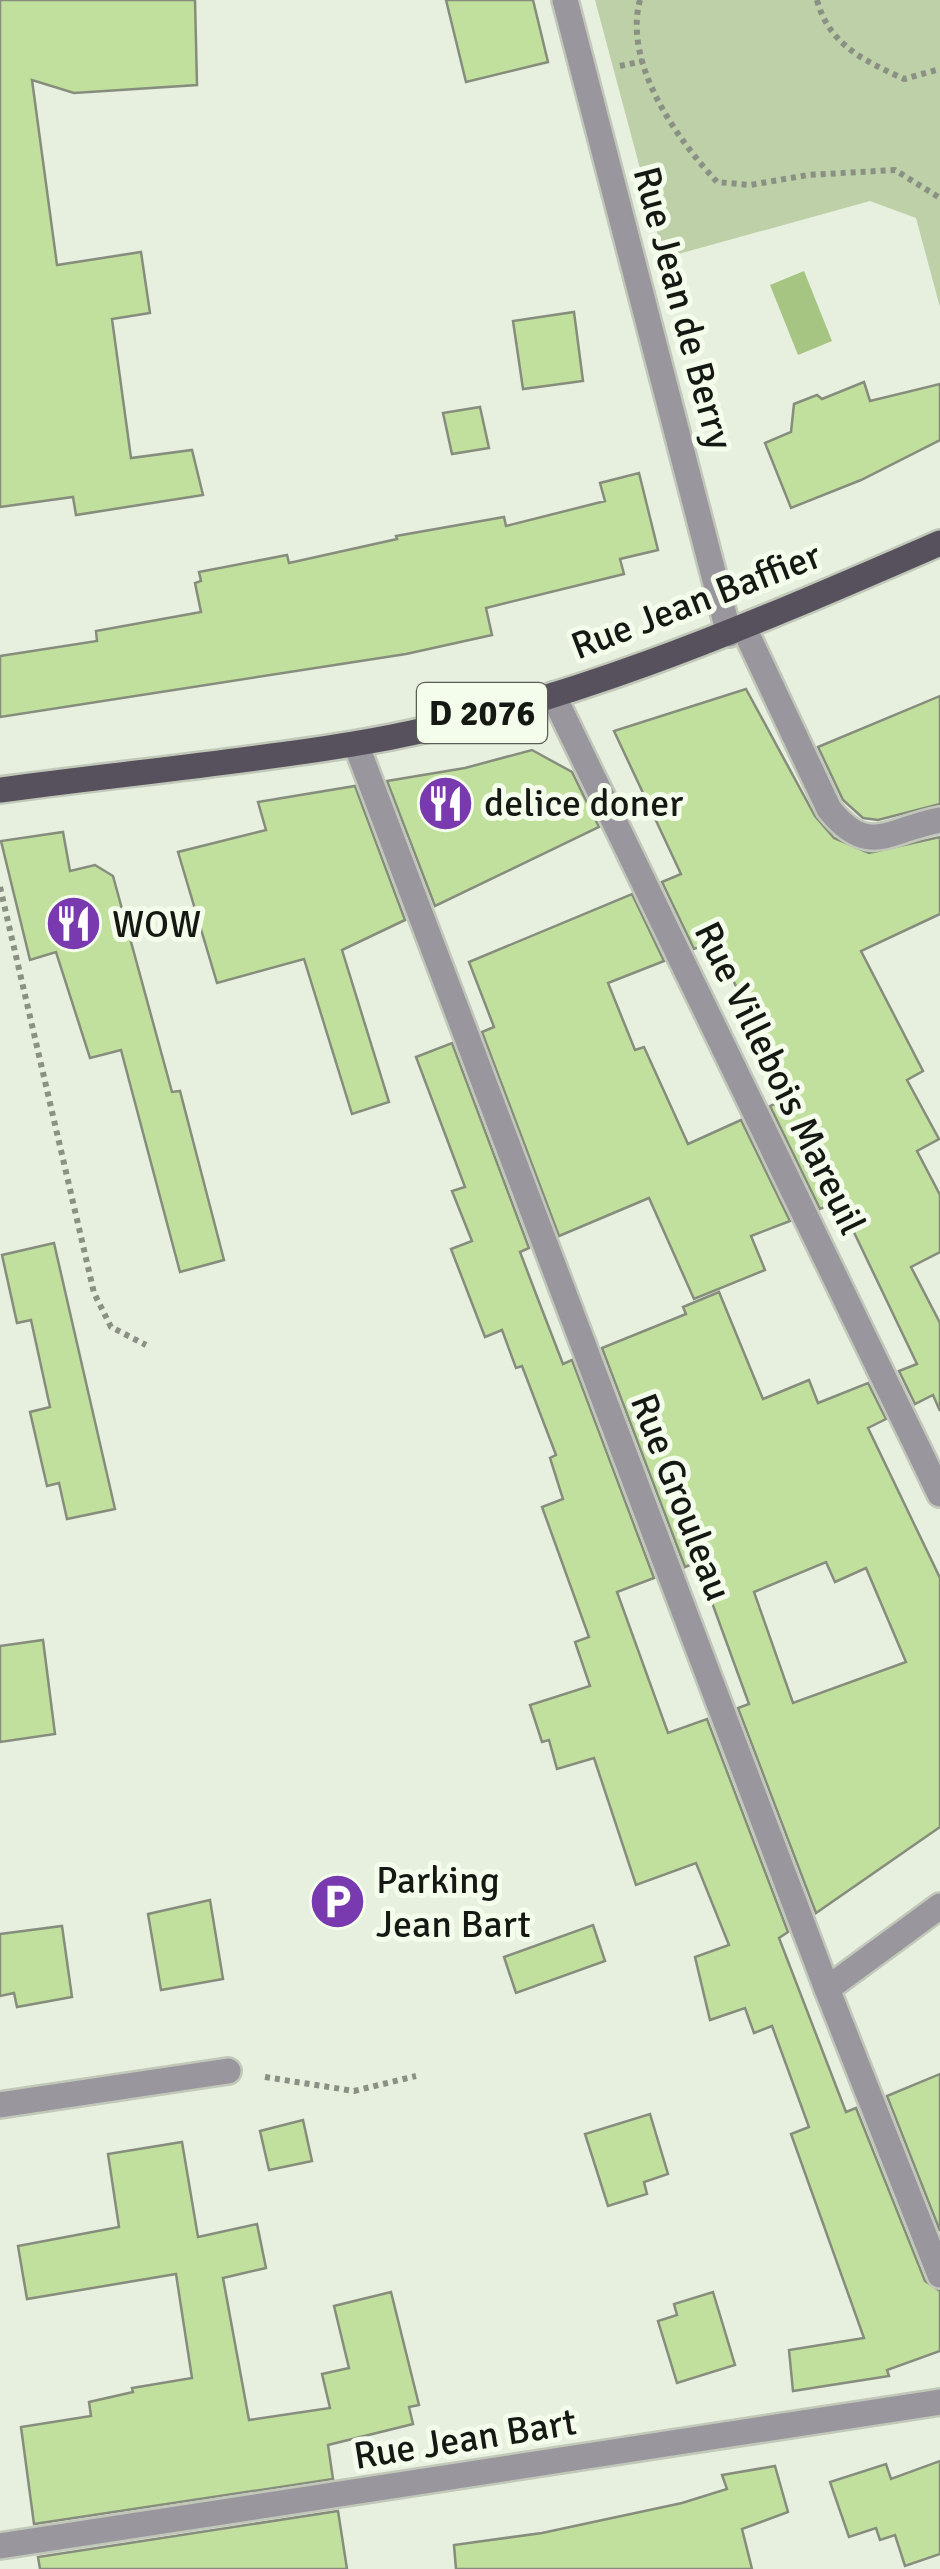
<svg xmlns="http://www.w3.org/2000/svg" width="940" height="2569" font-family="Signika,sans-serif">
  <style>
    .green { fill: #bdd0a8 }
    .water { fill: #a6c482 }
    .building { fill: #c1e09d; stroke: #868d7d; stroke-width: 2.5; fill-rule: evenodd }
    .lines { fill: none; stroke-linecap: round; stroke-linejoin: round }
    .minor-casing { stroke: #c1c8b9; stroke-width: 30 }
    .major-casing { stroke: #c1c8b9; stroke-width: 30 }
    .path { stroke: #8b9084; stroke-width: 6; stroke-dasharray: 5 5; stroke-linecap: butt }
    .minor { stroke: #99969d; stroke-width: 25 }
    .major { stroke: #56515d; stroke-width: 25 }
    .labels { text-anchor: middle; dominant-baseline: central; stroke-width: 10; stroke-linejoin: round; paint-order: stroke }
    .shield { fill: #f4fdeb; stroke: #595d54; stroke-width: 2.5 }
    .shield-label { font-size: 35px; font-weight: bold; fill: #161913 }
    .street-label { font-size: 38px; fill: #161913; stroke: #f4fdeb }
    .poi-label { font-size: 38px; fill: #161913; stroke: #f4fdeb; text-anchor: start }
  </style>
  <rect width="100%" height="100%" fill="#e7efde"/>
  <polygon class="green" points="595,0 940,0 940,307 916,218 870,201 664,258"/>
  <polygon class="water" points="804,271 832,341 798,355 770,285"/>
  <g class="building">
    <polygon points="0,0 195,0 197,85 74,93 32,80 57,265 141,252 150,313 112,319 131,458 192,450 203,495 76,515 73,497 0,507"/>
    <polygon points="446,0 533,0 548,62 466,82"/>
    <polygon points="574,312 583,381 523,389 513,321"/>
    <polygon points="864,382 870,401 940,384 940,440 861,480 791,508 765,443 791,432 794,404 817,395 822,399"/>
    <polygon points="480,407 489,448 452,454 443,413"/>
    <polygon points="639,473 658,550 620,559 624,574 486,608 492,635 406,654 0,717 0,656 97,641 96,631 201,612 195,583 201,581 199,572 287,555 289,563 397,539 396,536 504,517 506,526 605,501 600,483"/>
    <polygon points="746,689 815,816 834,838 869,853 940,837 940,914 861,951 923,1071 907,1080 939,1139 917,1151 940,1195 940,1252 911,1267 940,1323 940,1411 933,1395 915,1404 899,1371 917,1364 839,1201 820,1209 770,1106 790,1097 714,941 694,949 662,882 681,874 614,731"/>
    <polygon points="940,696 940,804 878,820 863,818 843,800 818,747"/>
    <polygon points="532,750 572,772 599,827 435,906 387,781 465,768"/>
    <polygon points="355,786 405,920 342,950 389,1102 352,1114 304,959 217,983 178,852 266,830 258,802"/>
    <polygon points="63,832 70,871 95,865 113,876 172,1092 180,1091 224,1260 180,1272 121,1050 90,1058 56,952 30,960 1,841"/>
    <polygon points="632,894 664,961 608,983 635,1050 644,1047 688,1144 741,1120 790,1221 751,1236 765,1270 694,1299 649,1198 559,1236 482,1032 494,1027 469,962"/>
    <polygon points="452,1043 529,1248 520,1252 536,1294 563,1364 572,1360 654,1578 617,1592 668,1733 707,1719 788,1932 779,1938 846,2112 856,2108 925,2281 940,2291 940,2351 887,2370 889,2376 793,2391 789,2350 864,2338 791,2134 809,2127 772,2026 754,2033 745,2008 710,2020 695,1957 729,1945 696,1863 636,1885 594,1758 557,1769 549,1740 542,1742 530,1705 590,1686 575,1642 589,1637 542,1507 563,1499 550,1458 556,1455 522,1366 516,1368 502,1330 485,1337 451,1249 472,1241 452,1191 465,1187 416,1057"/>
    <polygon points="54,1243 115,1509 67,1519 59,1483 47,1486 30,1412 50,1407 31,1320 17,1323 2,1255"/>
    <path d="M719,1292L763,1399L809,1380L818,1403L868,1383L886,1419L868,1428L940,1578V1827L816,1913L738,1708L749,1704L714,1608L697,1562L685,1567L602,1348L686,1314L683,1307ZM826,1562L835,1582L866,1568L906,1662L793,1703L754,1592Z"/>
    <polygon points="43,1640 55,1734 0,1742 0,1646"/>
    <polygon points="210,1900 223,1979 161,1990 148,1914"/>
    <polygon points="593,1925 605,1961 516,1993 504,1957"/>
    <polygon points="62,1926 72,1997 17,2007 14,1993 0,1996 0,1934"/>
    <polygon points="940,2074 940,2231 887,2096"/>
    <polygon points="650,2114 668,2174 644,2182 647,2194 608,2206 585,2134"/>
    <polygon points="303,2120 312,2161 269,2170 260,2131"/>
    <polygon points="182,2142 198,2237 257,2224 266,2268 223,2278 249,2420 330,2408 322,2374 349,2368 334,2306 391,2292 419,2405 409,2407 413,2424 328,2445 333,2479 34,2524 21,2427 91,2416 89,2402 133,2392 132,2388 192,2378 176,2274 27,2299 18,2246 119,2227 108,2154"/>
    <polygon points="713,2292 735,2365 677,2383 658,2321 677,2315 674,2304"/>
    <polygon points="940,2461 940,2554 905,2566 895,2535 880,2540 876,2528 849,2537 830,2482 886,2464 891,2479"/>
    <polygon points="775,2466 788,2512 742,2529 752,2569 456,2569 454,2545 542,2533 682,2503 727,2489 722,2475"/>
    <polygon points="338,2511 347,2569 40,2569 38,2557"/>
  </g>
  <g class="lines">
    <defs>
      <g id="minor">
        <polyline points="565,0 729,634"/>
        <path d="M744,628L829,809C869,859 889,829 940,820"/>
        <polyline points="553,695 940,1494"/>
        <polyline points="356,744 827,1989 940,2275"/>
        <polyline points="827,1989 940,1906"/>
        <polyline points="0,2105 228,2071"/>
        <polyline points="0,2546 940,2402"/>
      </g>
      <path id="major" d="M0,790C118,774 237,763 353,744C558,710 751,625 940,543"/>
    </defs>
    <use href="#minor" class="minor-casing"/>
    <use href="#major" class="major-casing"/>
    <g class="path">
      <path d="M640,0C623,63 676,138 717,182L750,185L808,175L895,170L940,198"/>
      <path d="M817,0C829,45 865,61 904,79L940,69"/>
      <polyline points="620,66 643,61"/>
      <polyline points="0,887 94,1293 111,1327 146,1345"/>
      <polyline points="265,2077 354,2091 416,2076"/>
    </g>
    <use href="#minor" class="minor"/>
    <use href="#major" class="major"/>
  </g>
  <defs>
    <symbol id="restaurant-disc" viewBox="-11 -11 22 22"><circle r="9.5" fill="#793ab0" stroke="#f4fdeb"/><path d="M-5-6h1v4h1v-4h1v4h1v-4h1v5L-1.5 .5V6h-2V.5L-5-1ZM5-6V6H3V1.5H1.5Q1.5-4 5-6Z" fill="#fff"/></symbol>
    <symbol id="parking-disc" viewBox="-11 -11 22 22"><circle r="9.5" fill="#793ab0" stroke="#f4fdeb"/><path d="M-3.5-5.5H1a3.5 3.5 0 0 1 0 7H-1V5.5H-3.5ZM-1-3.4V-.6H.8a1.4 1.4 0 0 0 0-2.8Z" fill="#fff"/></symbol>
  </defs>
  <g fill-rule="evenodd">
    <use href="#restaurant-disc" x="414" y="772" width="63" height="63"/>
    <use href="#restaurant-disc" x="42" y="892" width="63" height="63"/>
    <use href="#parking-disc" x="306" y="1870" width="63" height="63"/>
  </g>
  <g class="labels">
    <rect class="shield" x="417" y="683" width="130" height="60" rx="8"/>
    <g class="shield-label">
      <text x="482" y="713">D 2076</text>
    </g>
    <g class="street-label">
      <text transform="translate(683 308) rotate(75)">Rue Jean de Berry</text>
      <text transform="translate(696 601) rotate(-21)">Rue Jean Baffier</text>
      <text transform="translate(780 1078) rotate(64)">Rue Villebois Mareuil</text>
      <text transform="translate(681 1497) rotate(69)">Rue Grouleau</text>
      <text transform="translate(465 2439) rotate(-9)">Rue Jean Bart</text>
    </g>
    <g class="poi-label">
      <text x="484" y="803">delice doner</text>
      <text x="112" y="924">WOW</text>
      <text x="376" y="1880">Parking<tspan x="376" dy="44">Jean Bart</tspan></text>
    </g>
  </g>
</svg>
